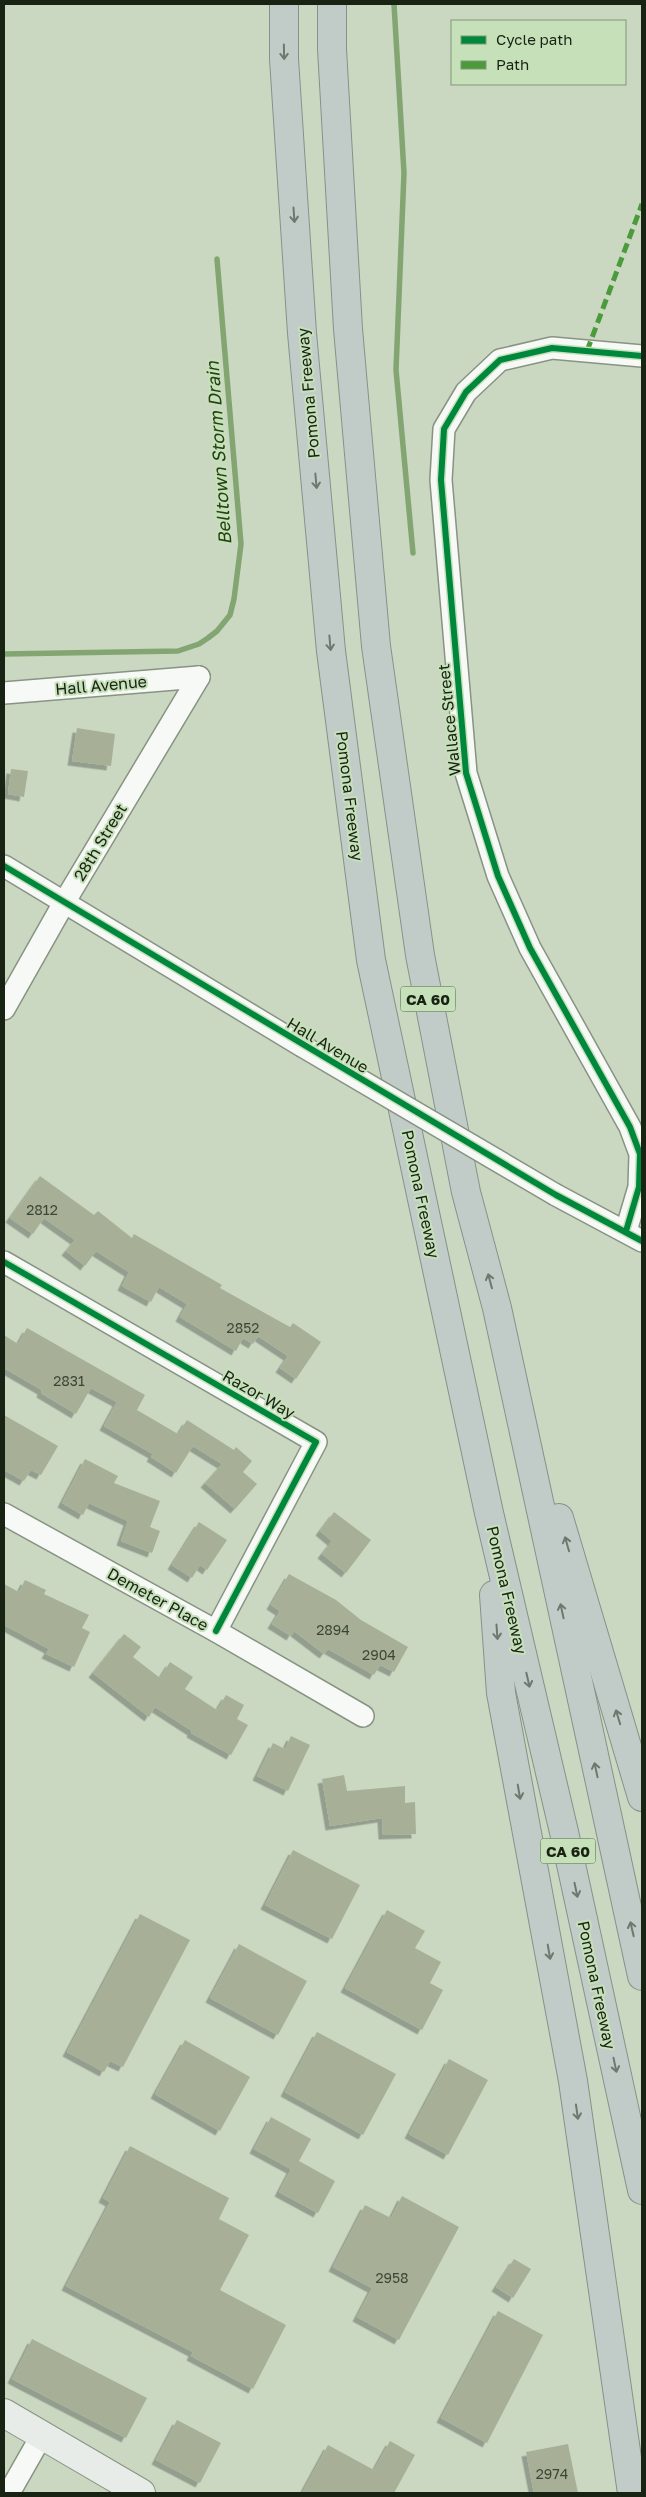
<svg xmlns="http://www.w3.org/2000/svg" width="646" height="2497" font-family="'Golos Text',sans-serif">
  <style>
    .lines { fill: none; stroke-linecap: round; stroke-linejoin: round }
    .stream { stroke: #83a572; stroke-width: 5.5 }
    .building { fill: #a7b097; filter: url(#shadow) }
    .street-casing { stroke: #889382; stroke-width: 24 }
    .secondary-casing { stroke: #889382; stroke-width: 30 }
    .highway-casing { stroke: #829389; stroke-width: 30 }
    .street { stroke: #f7f9f6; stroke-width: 21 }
    .secondary { stroke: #e7ece9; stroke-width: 28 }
    .highway { stroke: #c1ccc9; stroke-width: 28 }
    .street-bridge-casing { stroke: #889382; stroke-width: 24; stroke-linecap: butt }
    .street-bridge { stroke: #f7f9f6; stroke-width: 21 }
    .quiet { stroke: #4b9b3d; stroke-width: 5; stroke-dasharray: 10 5; stroke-linecap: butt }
    .cycleway-casing { stroke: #c6e1b9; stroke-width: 9 }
    .cycleway { stroke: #00873e; stroke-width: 6 }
    .oneway { stroke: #6d786e }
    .labels { text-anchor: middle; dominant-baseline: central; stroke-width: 4; stroke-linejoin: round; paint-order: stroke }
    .number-label { font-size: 14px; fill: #3c4635 }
    .shield { fill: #c6e1b9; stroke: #4d5c46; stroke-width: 1 }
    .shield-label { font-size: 15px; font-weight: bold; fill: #192314 }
    .street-label { font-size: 16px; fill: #192314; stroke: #c6e1b9 }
    .water-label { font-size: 18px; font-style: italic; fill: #254214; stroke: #c6e1b9 }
  </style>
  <defs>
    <filter id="shadow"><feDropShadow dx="-4.5" dy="4.5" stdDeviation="0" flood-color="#0004"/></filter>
  </defs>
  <rect width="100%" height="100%" fill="#cad8c2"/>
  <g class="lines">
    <g class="stream">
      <polyline points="394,4 404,173 396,370 413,553"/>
      <polyline points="4,654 178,651 199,644 208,638 217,631 230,615 234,599 241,544 217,259"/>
    </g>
  </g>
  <g class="building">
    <polygon points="77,728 115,734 111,766 72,761"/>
    <polygon points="11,769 28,771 24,797 8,794"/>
    <polygon points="40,1176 94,1215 98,1211 132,1238 134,1234 222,1285 220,1288 290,1327 293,1323 321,1342 296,1379 280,1368 288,1356 258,1336 253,1344 243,1338 236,1351 180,1317 187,1304 159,1287 151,1302 122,1286 129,1272 96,1251 85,1266 66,1251 75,1240 44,1218 33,1234 10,1218"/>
    <polygon points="27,1328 145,1395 137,1410 178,1434 187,1420 234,1450 236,1447 252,1461 243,1472 257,1484 235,1509 205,1483 222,1464 193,1446 176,1473 151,1457 153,1454 104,1426 117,1402 91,1388 76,1414 41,1393 42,1390 4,1368 4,1335 18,1344"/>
    <polygon points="4,1415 58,1446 41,1475 31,1470 24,1481 4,1470"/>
    <polygon points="85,1459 118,1476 114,1483 160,1501 150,1527 160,1531 152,1553 121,1541 128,1521 89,1503 83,1515 62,1503"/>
    <polygon points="334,1512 371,1540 346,1573 322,1554 332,1541 320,1531"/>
    <polygon points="199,1522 227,1540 207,1570 200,1565 192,1578 172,1565"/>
    <polygon points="289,1574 336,1600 361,1620 408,1647 394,1672 380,1665 374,1675 328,1649 324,1654 294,1631 291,1636 272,1624 280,1611 271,1605"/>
    <polygon points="25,1580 46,1590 44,1594 89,1615 82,1628 90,1632 74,1667 46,1654 49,1649 4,1625 4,1584 19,1592"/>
    <polygon points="124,1634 141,1647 133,1657 160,1678 170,1662 193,1677 185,1689 217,1710 226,1695 244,1705 237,1719 248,1725 231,1755 191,1733 192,1731 155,1707 149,1717 93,1673"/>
    <polygon points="291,1736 310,1745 288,1791 257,1776 273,1743 285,1749"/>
    <polygon points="344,1775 347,1791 405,1786 405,1803 415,1802 416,1834 383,1835 382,1818 330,1826 322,1779"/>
    <polygon points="293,1850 360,1885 332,1939 265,1905"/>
    <polygon points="387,1910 425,1931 415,1948 441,1962 430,1983 443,1990 422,2030 345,1988"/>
    <polygon points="140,1914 190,1940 123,2067 110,2061 104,2072 67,2052"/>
    <polygon points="239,1944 307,1981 278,2035 210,1998"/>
    <polygon points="317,2032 396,2074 363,2135 285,2092"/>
    <polygon points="185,2040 250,2077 220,2131 155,2094"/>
    <polygon points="449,2059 488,2080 448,2155 409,2134"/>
    <polygon points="271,2117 311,2139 299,2161 335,2181 318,2213 279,2192 291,2169 254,2149"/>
    <polygon points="130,2146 229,2198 219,2219 249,2235 220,2290 286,2325 253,2389 191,2356 193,2352 66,2286 110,2202 103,2198"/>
    <polygon points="402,2196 459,2227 399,2340 357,2317 372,2288 333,2267 365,2205 391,2218"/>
    <polygon points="514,2259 531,2269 513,2298 496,2287"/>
    <polygon points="498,2311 543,2335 487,2443 441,2418"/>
    <polygon points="32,2339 147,2398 126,2438 12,2379"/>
    <polygon points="177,2420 221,2443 200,2483 156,2460"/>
    <polygon points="390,2441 415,2455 394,2493 302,2493 328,2445 374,2470"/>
    <polygon points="568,2444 578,2493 534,2493 526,2452"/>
  </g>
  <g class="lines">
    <defs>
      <g id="street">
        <polyline points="4,693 199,677"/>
        <polyline points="4,866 302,1046"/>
        <polyline points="4,1009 65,901 199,677"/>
        <polyline points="556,1195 642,1241"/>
        <polyline points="626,1231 639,1187 640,1154 630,1127 530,948 498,876 466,773 441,480 444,429 466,392 500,360 552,348 642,356"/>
        <polyline points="4,1262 316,1442 216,1631"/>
        <polyline points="4,1514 216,1631 363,1716"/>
        <polyline points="9,2493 42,2435"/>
      </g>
      <polyline id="secondary" points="4,2413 141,2493"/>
      <g id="highway">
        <polyline points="284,4 284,59 302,333 331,651 371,960 489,1513 564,1832 642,2190"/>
        <polyline points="332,4 332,49 348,329 376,646 420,955 466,1192 497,1308 642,1976"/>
        <polyline points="559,1518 642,1797"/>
        <polyline points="494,1595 501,1693 573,2081 632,2493"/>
      </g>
    </defs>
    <use href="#street" class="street-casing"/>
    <use href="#secondary" class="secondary-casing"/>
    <use href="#highway" class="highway-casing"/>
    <use href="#street" class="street"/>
    <use href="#secondary" class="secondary"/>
    <use href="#highway" class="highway"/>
    <defs>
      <polyline id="street-bridge" points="302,1046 556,1195"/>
    </defs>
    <use href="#street-bridge" class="street-bridge-casing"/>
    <use href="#street-bridge" class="street-bridge"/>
    <polyline class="quiet" points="587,351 642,204"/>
    <defs>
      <g id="cycleway">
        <polyline points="4,866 556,1195 642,1241"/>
        <polyline points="626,1231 639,1187 640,1154 630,1127 530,948 498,876 466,773 441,480 444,429 466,392 500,360 552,348 642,356"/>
        <polyline points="4,1262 316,1442 216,1631"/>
      </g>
    </defs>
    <use href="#cycleway" class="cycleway-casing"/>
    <use href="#cycleway" class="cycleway"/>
  </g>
  <defs><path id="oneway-shaft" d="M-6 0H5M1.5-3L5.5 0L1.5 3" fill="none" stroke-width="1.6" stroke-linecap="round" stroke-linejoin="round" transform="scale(1.25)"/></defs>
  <g class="oneway">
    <use href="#oneway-shaft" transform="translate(284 52) rotate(89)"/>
    <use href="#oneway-shaft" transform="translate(294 215) rotate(86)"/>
    <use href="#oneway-shaft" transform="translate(316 481) rotate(85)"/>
    <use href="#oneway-shaft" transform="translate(330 643) rotate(85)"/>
    <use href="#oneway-shaft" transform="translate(490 1281) rotate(-105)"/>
    <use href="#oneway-shaft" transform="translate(567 1544) rotate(-106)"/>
    <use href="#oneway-shaft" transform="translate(562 1611) rotate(-102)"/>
    <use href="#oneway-shaft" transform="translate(497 1632) rotate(86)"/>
    <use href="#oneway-shaft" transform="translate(528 1680) rotate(77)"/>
    <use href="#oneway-shaft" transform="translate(618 1717) rotate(-107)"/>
    <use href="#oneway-shaft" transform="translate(596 1770) rotate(-102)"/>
    <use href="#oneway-shaft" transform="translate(519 1792) rotate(80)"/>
    <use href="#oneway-shaft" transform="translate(576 1890) rotate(78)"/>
    <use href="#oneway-shaft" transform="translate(632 1929) rotate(-103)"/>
    <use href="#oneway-shaft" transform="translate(549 1952) rotate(80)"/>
    <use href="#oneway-shaft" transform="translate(615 2065) rotate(78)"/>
    <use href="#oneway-shaft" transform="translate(577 2112) rotate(82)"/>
  </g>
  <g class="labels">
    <g class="number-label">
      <text x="42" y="1209">2812</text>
      <text x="243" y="1327">2852</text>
      <text x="69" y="1380">2831</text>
      <text x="333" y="1629">2894</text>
      <text x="379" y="1654">2904</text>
      <text x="392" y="2277">2958</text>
      <text x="552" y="2473">2974</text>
    </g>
    <g class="shield">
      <rect x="400.5" y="986.5" width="55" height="25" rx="4"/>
      <rect x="540.5" y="1838.5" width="55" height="25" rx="4"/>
    </g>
    <g class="shield-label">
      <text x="428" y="999">CA 60</text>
      <text x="568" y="1851">CA 60</text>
    </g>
    <g class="street-label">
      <text transform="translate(308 393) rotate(-95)">Pomona Freeway</text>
      <text transform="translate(101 685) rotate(-5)">Hall Avenue</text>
      <text transform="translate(449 720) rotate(-96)">Wallace Street</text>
      <text transform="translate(350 796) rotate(83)">Pomona Freeway</text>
      <text transform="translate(100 842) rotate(-59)">28th Street</text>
      <text transform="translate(328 1045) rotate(31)">Hall Avenue</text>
      <text transform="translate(421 1194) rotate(78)">Pomona Freeway</text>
      <text transform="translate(259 1394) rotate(30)">Razor Way</text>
      <text transform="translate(507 1590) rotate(77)">Pomona Freeway</text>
      <text transform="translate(158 1599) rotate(29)">Demeter Place</text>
      <text transform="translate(597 1985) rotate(78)">Pomona Freeway</text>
    </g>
    <g class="water-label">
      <text transform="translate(218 453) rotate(-94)">Belltown Storm Drain</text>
    </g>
  </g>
  <rect width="646" height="2497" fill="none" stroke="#192314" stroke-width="10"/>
  <rect x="451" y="20" width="175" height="65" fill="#c6e1b9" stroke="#819577"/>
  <rect x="461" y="36" width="25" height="8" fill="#00873e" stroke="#819577"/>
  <text x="496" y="45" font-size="15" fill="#192314">Cycle path</text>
  <rect x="461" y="61" width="25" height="8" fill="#4b9b3d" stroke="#819577"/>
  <text x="496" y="70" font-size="15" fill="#192314">Path</text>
</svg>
